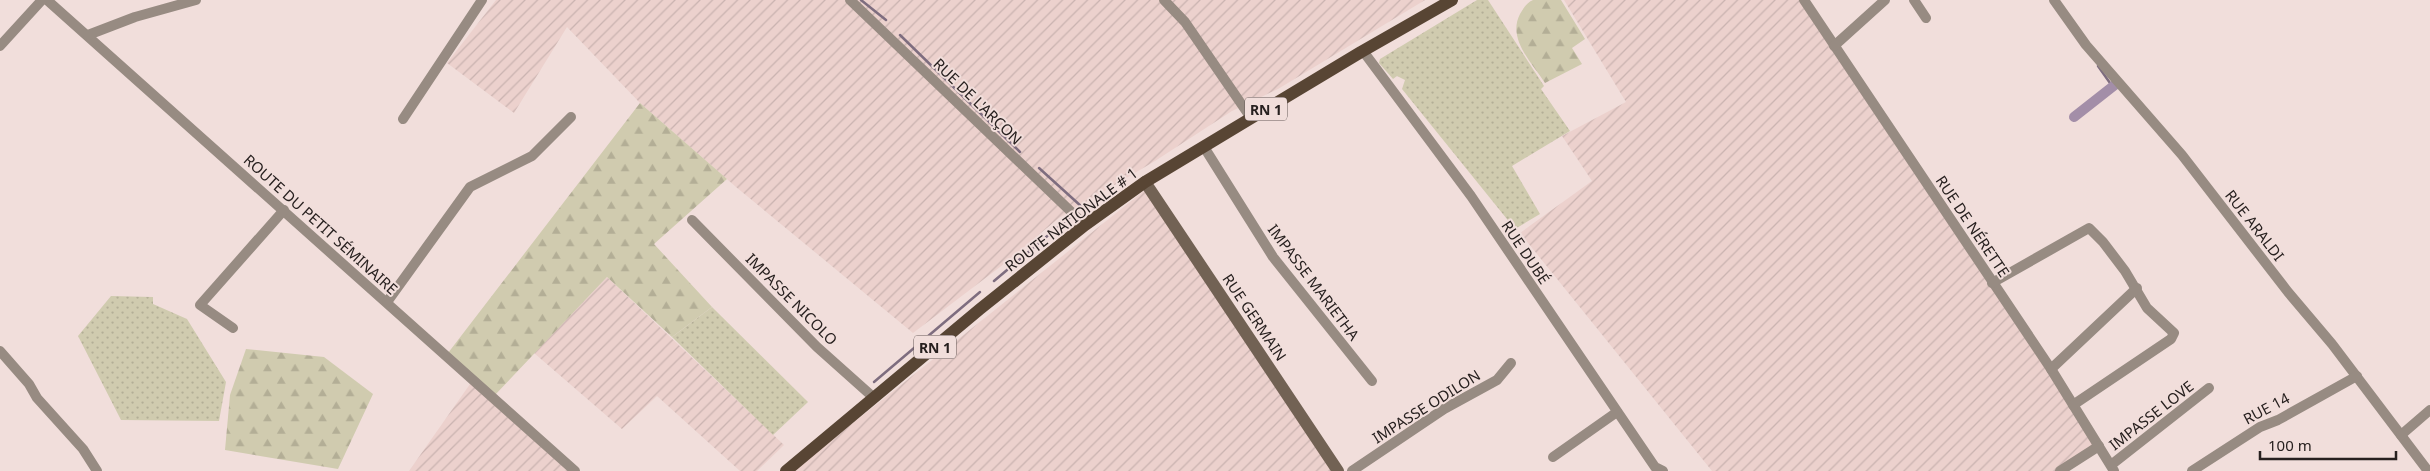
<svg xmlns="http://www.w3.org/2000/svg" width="2430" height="471" font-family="'Noto Sans',sans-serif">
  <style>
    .industrial { fill: url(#industrial-furrows) }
    .grass { fill: url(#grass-dots) }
    .forest { fill: url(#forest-firs) }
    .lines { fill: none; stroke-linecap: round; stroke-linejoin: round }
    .stream { stroke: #7e6d7f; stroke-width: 2.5 }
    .canal { stroke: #a38ea8; stroke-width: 10 }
    .street { stroke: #978b82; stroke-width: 10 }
    .secondary { stroke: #726254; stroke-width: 12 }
    .primary { stroke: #584534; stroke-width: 12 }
    .labels { text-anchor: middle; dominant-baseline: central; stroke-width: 4; stroke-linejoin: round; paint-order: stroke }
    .shield { fill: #f1dedb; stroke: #645957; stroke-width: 1 }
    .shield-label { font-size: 14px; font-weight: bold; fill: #27201f }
    .street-label { font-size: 15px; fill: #27201f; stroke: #f1dedb }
  </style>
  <defs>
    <pattern id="industrial-furrows" width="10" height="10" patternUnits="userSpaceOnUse" patternTransform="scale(1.25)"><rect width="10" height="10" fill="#ecd1cd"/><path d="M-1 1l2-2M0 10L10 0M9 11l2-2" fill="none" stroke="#cab3b0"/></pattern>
    <pattern id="grass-dots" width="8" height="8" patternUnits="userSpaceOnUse" patternTransform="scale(1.25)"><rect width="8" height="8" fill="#d0cbaf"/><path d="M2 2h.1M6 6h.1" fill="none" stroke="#b3ae96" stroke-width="1.8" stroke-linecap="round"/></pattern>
    <pattern id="forest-firs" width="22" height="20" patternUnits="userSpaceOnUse" patternTransform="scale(1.25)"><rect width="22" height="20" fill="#d0cbaf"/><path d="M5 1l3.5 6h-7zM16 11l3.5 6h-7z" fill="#b3ae96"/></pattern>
  </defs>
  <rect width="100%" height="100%" fill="#f1dedb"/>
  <g class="industrial">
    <polygon points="496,0 1425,0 1278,89 1232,111 1155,161 1059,218 1000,267 913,333 736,187 640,103 567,27 514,113 447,63"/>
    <polygon points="1564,0 1801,0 2035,352 2094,445 2056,471 1712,471 1520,233 1592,181 1562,136 1626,102"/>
    <polygon points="1145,190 1334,471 793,471"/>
    <polygon points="607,277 784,445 757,471 740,471 657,396 622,429 534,353"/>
    <polygon points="475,377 569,471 409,471"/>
  </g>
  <g class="grass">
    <polygon points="1477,0 1488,0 1544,86 1541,89 1570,131 1512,166 1540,214 1515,229 1402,89 1405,80 1397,76 1393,79 1379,63 1380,59"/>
    <polygon points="111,296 153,297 153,304 187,319 226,382 219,421 121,420 78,336"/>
    <polygon points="712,307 808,402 773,435 672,337"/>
  </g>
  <g class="forest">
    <path d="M1533,0H1561L1585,39L1572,48L1582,64L1545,83C1532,63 1507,39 1520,14C1524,8 1526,3 1533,0Z"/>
    <polygon points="640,103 727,179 654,244 712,307 672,337 607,277 494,396 448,353"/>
    <polygon points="246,349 324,357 373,394 338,469 225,450 230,395"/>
  </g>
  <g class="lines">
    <g class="stream">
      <polyline points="861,0 886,20"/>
      <polyline points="900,35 1020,152"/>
      <polyline points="2098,66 2110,83"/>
      <polyline points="1039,168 1082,207"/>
      <polyline points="994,281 1071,216"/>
      <polyline points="874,382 980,292"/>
    </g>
    <polyline class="canal" points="2074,117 2116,84"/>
    <g class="street">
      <polyline points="47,0 575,471"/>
      <polyline points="850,0 1085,225"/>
      <polyline points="1164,0 1185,22 1251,118"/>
      <polyline points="1804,0 2051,369 2114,471"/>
      <polyline points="1914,0 1926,18"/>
      <polyline points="2054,0 2086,45 2182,155 2288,292 2332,344 2428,471"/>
      <polyline points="88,35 135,17 196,0"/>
      <polyline points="0,46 42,0"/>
      <polyline points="1834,46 1885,0"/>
      <polyline points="1363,51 1471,196 1655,467 1663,471"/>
      <polyline points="403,119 482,0"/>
      <polyline points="1204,147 1273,257 1372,381"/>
      <polyline points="692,220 817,347 873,397"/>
      <polyline points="1992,283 2089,228 2103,242 2125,271 2147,308 2174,333 2171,339 2073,405"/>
      <polyline points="387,302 470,187 532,156 571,117"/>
      <polyline points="233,328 200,305 284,210"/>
      <polyline points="0,351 29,384 37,398 83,449 97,471"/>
      <polyline points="2051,369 2137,288"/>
      <polyline points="2401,435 2430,410"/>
      <polyline points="1553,457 1617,412"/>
      <polyline points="2111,465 2209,388"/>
      <polyline points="1352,471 1444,409 1497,380 1511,363"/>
      <polyline points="2060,471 2099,446"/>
      <polyline points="2192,471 2260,427 2278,420 2357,376"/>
    </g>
    <polyline class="secondary" points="1145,182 1338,471"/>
    <polyline class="primary" points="786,471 980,309 1085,225 1145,182 1361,52 1452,0"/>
  </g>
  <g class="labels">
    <g class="shield">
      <rect x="1245" y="97.5" width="42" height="23" rx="4"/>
      <rect x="914" y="335.5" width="42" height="23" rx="4"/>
    </g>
    <g class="shield-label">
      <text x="1266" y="109">RN 1</text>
      <text x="935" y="347">RN 1</text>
    </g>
    <g class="street-label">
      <text transform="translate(978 101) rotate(44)">RUE DE L'ARÇON</text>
      <text transform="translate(1071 219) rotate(-37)">ROUTE NATIONALE # 1</text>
      <text transform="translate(321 224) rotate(42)">ROUTE DU PETIT SÉMINAIRE</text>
      <text transform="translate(2255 225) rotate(52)">RUE ARALDI</text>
      <text transform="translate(1973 226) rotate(56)">RUE DE NÉRETTE</text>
      <text transform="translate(1526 252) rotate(56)">RUE DUBÉ</text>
      <text transform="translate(1314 282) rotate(53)">IMPASSE MARIETHA</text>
      <text transform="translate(792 299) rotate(45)">IMPASSE NICOLO</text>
      <text transform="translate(1255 317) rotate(56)">RUE GERMAIN</text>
      <text transform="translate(1426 406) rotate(-32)">IMPASSE ODILON</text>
      <text transform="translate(2266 408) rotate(-28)">RUE 14</text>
      <text transform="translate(2151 415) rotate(-38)">IMPASSE LOVE</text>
    </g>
  </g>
  <path d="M2260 451v8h136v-8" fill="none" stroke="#27201f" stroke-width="2.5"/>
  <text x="2268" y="451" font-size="15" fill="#27201f" stroke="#f1dedb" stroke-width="4" paint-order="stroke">100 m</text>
</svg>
